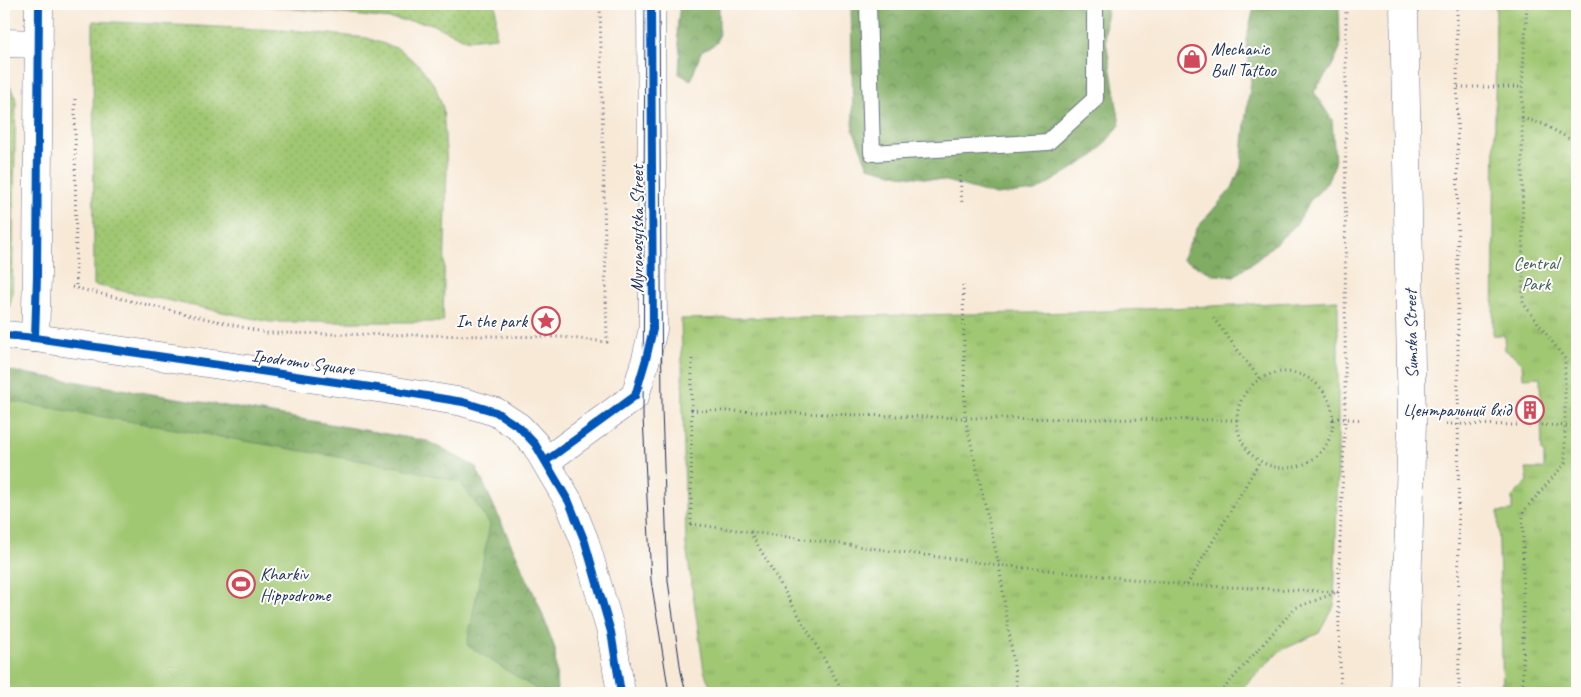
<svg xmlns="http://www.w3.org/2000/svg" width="1581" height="697" font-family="Caveat,sans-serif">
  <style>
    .grass { fill: url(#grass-dots); stroke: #5e7b68 }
    .forest { fill: url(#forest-crowns); stroke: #4e6e61 }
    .park { fill: url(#park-tufts); stroke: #5e7b68 }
    .pitch { fill: #a0c772; stroke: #5e7b68 }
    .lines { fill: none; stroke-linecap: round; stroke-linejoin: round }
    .lane-casing { stroke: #687088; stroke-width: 18 }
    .street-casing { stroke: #687088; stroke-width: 29 }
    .secondary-casing { stroke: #687088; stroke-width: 29 }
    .primary-casing { stroke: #687088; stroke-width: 29 }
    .path { stroke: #687088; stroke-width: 3; stroke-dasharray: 1 4; stroke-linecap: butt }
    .lane { stroke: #fff; stroke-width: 16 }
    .street { stroke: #fff; stroke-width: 28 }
    .secondary { stroke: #fff; stroke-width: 28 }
    .primary { stroke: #fff; stroke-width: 28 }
    .tram { stroke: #1b2f5e; stroke-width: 1 }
    .cycleway-casing { stroke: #fdfcf7; stroke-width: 11 }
    .cycleway { stroke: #0057b8; stroke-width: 8 }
    .labels { text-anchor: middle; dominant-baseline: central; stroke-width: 4; stroke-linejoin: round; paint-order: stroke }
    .poi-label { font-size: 18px; fill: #1b2f5e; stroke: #fdfcf7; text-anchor: start }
    .street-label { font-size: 18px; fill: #1b2f5e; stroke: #fdfcf7 }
    .park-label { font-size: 18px; fill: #435d64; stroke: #fdfcf7 }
  </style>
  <defs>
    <pattern id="grass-dots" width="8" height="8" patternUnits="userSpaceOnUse" patternTransform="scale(1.25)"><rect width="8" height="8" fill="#a0c772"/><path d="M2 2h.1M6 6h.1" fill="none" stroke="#89ab65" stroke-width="1.8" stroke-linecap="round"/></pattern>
    <pattern id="forest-crowns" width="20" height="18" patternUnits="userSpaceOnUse" patternTransform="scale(1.25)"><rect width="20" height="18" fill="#80ac64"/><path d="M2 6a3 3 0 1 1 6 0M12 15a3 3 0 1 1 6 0" fill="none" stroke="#688c56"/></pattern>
    <pattern id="park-tufts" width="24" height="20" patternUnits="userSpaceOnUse" patternTransform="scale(1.25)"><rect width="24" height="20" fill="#a0c772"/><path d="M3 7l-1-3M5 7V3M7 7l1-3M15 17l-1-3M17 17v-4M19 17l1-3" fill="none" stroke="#89ab65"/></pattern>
  </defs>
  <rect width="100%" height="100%" fill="#fdfcf7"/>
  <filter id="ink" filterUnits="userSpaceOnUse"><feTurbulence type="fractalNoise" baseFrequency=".02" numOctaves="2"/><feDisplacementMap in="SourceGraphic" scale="10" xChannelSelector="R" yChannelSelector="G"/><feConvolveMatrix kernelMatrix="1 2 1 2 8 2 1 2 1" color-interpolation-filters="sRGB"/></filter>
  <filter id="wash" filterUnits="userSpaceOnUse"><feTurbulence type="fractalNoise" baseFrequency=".0096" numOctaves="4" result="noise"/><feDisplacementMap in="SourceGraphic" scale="20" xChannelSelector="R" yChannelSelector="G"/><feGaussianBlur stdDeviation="1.12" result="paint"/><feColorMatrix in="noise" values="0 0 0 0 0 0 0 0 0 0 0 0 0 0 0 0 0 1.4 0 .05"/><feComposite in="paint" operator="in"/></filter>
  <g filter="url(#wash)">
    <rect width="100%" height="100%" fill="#f8e9d7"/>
    <g class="grass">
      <polygon points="247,4 496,4 496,37 467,40 429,23"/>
      <polygon points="93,21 301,31 367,38 399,49 420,66 435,86 443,108 447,166 443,322 270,322 94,285"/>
      <polygon points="4,81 13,90 16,101 12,296 9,308 4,313"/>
    </g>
    <g class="forest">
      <polygon points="680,4 719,4 719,33 717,43 701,52 691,80 679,74 680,53 677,30"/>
      <polygon points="851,4 1107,4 1105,35 1120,125 1095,155 1036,191 996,195 946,181 900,175 868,167 853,129"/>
      <polygon points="1255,4 1339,4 1340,48 1332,66 1314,92 1332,120 1335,164 1326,184 1309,202 1297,224 1258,259 1234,276 1215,275 1182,259 1198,227 1232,188 1241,167 1245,122 1251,81 1246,40"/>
      <polygon points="4,370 226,406 427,441 476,467 539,605 555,649 557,693 493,693 4,656"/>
    </g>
    <g class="park">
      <polygon points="1496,4 1577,4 1577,693 1503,693 1498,512 1512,511 1512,497 1528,481 1526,469 1544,469 1544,453 1542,452 1540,377 1523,378 1522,364 1514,356 1505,350 1504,335 1493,335"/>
      <polygon points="1338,300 1338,461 1334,606 1319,633 1280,651 1237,693 713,693 704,671 686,545 681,319 1083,312"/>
    </g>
    <polygon class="pitch" points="4,400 403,468 460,482 490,524 467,645 542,693 4,693"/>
  </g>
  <g filter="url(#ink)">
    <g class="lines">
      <defs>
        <polyline id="lane" points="868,4 872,153 1048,142 1095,99 1095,4"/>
        <g id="street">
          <polyline points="4,43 39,44"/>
          <polyline points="546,461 635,396 646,359 653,329 651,4"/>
        </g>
        <g id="secondary">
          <polyline points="4,335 35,338 384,389 463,402 496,412 519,427 535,444 569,502 585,542 611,632 621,693"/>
          <polyline points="35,338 37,276 39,4"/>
        </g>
        <polyline id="primary" points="1404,4 1412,422 1404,693"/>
      </defs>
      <use href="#lane" class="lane-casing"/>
      <use href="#street" class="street-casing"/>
      <use href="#secondary" class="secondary-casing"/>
      <use href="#primary" class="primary-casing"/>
      <g class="path">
        <polyline points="1457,4 1459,693"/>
        <polyline points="1458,87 1522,87"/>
        <polyline points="75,99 76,288"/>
        <polyline points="1522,118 1543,124 1577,143"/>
        <polyline points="960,176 962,205"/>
        <polyline points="963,285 965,418 999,565 1018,693"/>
        <polyline points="72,287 267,333 561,337 607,342 600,4"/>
        <polyline points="1213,318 1260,379"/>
        <polyline points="692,359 691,524 999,565 1187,585 1338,592"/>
        <circle cx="1285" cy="420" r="48"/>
        <polyline points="691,410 965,418 1237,420"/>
        <polyline points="1333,418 1363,420"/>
        <polyline points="1446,424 1520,425"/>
        <polyline points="1541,425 1577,426"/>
        <polyline points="750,532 844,693"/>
        <polyline points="1187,585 1260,461"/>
        <polyline points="1220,693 1295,608 1335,593"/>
        <polyline points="1341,693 1338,592 1345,419 1346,4"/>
        <polyline points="1523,693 1523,512 1565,463 1565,359 1523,303 1522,87 1527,4"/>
      </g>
      <use href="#lane" class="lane"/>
      <use href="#street" class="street"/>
      <use href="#secondary" class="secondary"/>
      <use href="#primary" class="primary"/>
      <g class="tram">
        <polyline points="645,4 643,417 651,580 669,693"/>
        <polyline points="659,4 662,409 668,581 681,672 686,693"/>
      </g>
      <defs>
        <g id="cycleway">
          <polyline points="4,335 35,338 384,389 463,402 496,412 519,427 535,444 569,502 585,542 611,632 621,693"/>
          <polyline points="35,338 37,276 39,4"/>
          <polyline points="546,461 635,396 646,359 653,329 651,4"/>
        </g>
      </defs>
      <use href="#cycleway" class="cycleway-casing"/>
      <use href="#cycleway" class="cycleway"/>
    </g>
  </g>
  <defs>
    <symbol id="shop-ring" viewBox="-11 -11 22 22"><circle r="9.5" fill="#fdfcf7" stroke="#d1495b" stroke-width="1.5"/><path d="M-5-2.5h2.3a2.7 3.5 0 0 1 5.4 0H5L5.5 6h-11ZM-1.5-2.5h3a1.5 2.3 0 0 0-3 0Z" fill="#d1495b"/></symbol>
    <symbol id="sight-ring" viewBox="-11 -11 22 22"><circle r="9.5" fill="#fdfcf7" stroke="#d1495b" stroke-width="1.5"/><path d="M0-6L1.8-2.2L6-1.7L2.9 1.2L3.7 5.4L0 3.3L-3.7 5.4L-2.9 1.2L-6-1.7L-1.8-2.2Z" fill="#d1495b"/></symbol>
    <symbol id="building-ring" viewBox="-11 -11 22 22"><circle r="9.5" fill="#fdfcf7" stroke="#d1495b" stroke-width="1.5"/><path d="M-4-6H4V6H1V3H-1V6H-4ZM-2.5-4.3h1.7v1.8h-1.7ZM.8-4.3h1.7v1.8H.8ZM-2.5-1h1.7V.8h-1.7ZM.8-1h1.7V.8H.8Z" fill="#d1495b"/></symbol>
    <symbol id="stadium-ring" viewBox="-11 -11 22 22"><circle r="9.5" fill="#fdfcf7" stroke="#d1495b" stroke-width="1.5"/><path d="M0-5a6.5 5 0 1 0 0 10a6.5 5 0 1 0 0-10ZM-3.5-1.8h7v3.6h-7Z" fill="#d1495b"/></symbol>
  </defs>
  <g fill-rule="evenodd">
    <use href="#shop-ring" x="1176" y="43" width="32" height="32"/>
    <use href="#sight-ring" x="530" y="305" width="32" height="32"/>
    <use href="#building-ring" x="1514" y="394" width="32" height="32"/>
    <use href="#stadium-ring" x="225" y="568" width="32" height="32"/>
  </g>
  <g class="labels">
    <g class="poi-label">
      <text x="1211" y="49">Mechanic<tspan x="1211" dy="21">Bull Tattoo</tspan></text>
      <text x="527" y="321" text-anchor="end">In the park</text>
      <text x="1511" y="410" text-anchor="end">Центральний вхід</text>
      <text x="260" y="574">Kharkiv<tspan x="260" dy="21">Hippodrome</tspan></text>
    </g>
    <g class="street-label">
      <text transform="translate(637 229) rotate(-90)">Myronosytska Street</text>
      <text transform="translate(1411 334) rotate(-91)">Sumska Street</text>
      <text transform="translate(303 362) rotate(8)">Ipodromu Square</text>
    </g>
    <g class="park-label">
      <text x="1536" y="263">Central<tspan x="1536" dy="21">Park</tspan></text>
    </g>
  </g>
  <rect width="1581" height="697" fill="none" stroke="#fdfcf7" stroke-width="20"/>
</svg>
